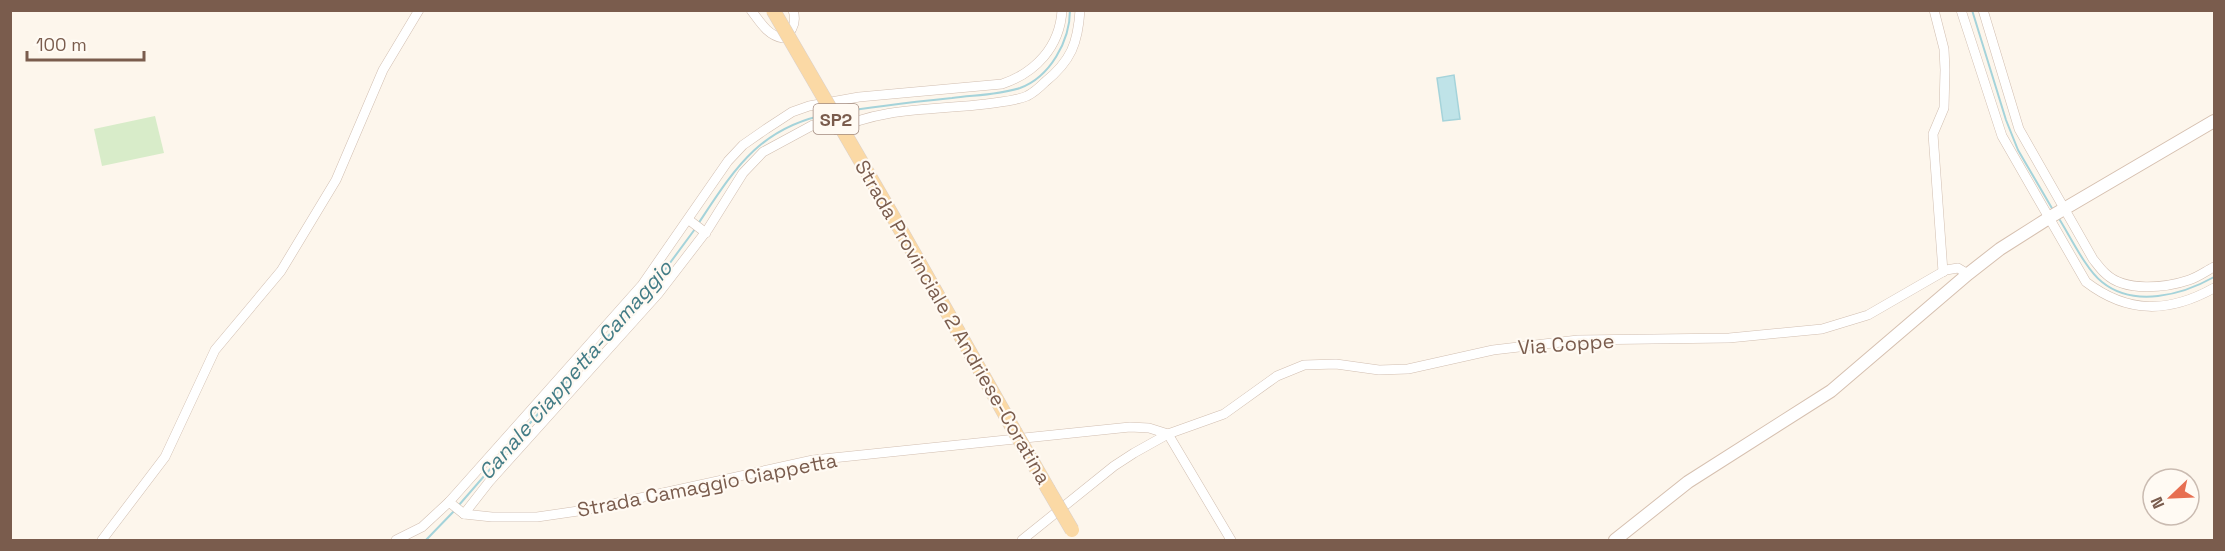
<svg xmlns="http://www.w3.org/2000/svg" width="2225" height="551" font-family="'Space Grotesk',sans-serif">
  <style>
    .green { fill: #d8ecc9 }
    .water { fill: #bfe3e8; stroke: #a5d3da; stroke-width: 1.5 }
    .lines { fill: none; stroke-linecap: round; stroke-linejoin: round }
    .stream { stroke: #a5d3da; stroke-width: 2 }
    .street-casing { stroke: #d1beb0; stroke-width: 10 }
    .secondary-casing { stroke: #d6c0b0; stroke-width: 14 }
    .primary-casing { stroke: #dad1cd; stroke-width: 15 }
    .street { stroke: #fff; stroke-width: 9 }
    .secondary { stroke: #fff; stroke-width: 12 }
    .primary { stroke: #fbd9a5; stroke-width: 14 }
    .primary-bridge-casing { stroke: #dad1cd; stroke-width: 15; stroke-linecap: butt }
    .primary-bridge { stroke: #fbd9a5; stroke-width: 14 }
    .labels { text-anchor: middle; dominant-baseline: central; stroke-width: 4.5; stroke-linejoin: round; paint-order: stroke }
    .shield { fill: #fffaf3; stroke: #a28b7f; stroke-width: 1.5 }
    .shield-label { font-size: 18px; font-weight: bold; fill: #7a5c4d }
    .street-label { font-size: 20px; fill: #7a5c4d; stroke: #fffaf3 }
    .water-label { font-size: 21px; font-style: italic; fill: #437c86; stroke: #fffaf3 }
  </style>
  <rect width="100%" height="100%" fill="#fdf6ec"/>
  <polygon class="green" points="155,116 164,153 102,166 94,129"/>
  <polygon class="water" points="1454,75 1460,119 1443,121 1437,78"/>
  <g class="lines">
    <g class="stream">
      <polyline points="1972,10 2006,120 2018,150 2053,210"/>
      <path d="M837,113C875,106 913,102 952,98C974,95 999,95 1020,88C1050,77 1070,41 1070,10"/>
      <path d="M2058,217C2069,234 2086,270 2102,282C2134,308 2182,295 2214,277"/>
      <path d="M698,224C734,170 759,127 829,114"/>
      <polyline points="459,505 551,399 650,290 695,229"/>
      <polyline points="426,540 456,509"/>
    </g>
    <defs>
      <g id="street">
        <path d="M751,10C760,22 768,36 783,38C793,31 797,23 793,10"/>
        <polyline points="1934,10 1944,49 1945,70 1944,108 1933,134 1943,272"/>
        <path d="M1961,10L2002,136L2086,282C2128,314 2169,313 2214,288"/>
        <path d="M1983,10L2019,129L2093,259C2097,264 2101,270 2106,274C2125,292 2165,288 2189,280C2198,277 2206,271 2214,267"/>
        <polyline points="689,220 706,233"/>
        <polyline points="1168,434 1231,540"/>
        <path d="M449,502L642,285L728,161L743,145L766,129L792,112L809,106L859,97L1002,84C1035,73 1060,47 1062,10"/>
        <path d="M464,514L489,482L658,294L708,229L743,173L763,152L813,125L829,127L837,130C878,107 939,110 986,104C999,102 1015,101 1027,96C1033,93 1040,87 1045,82C1071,61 1078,43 1080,10"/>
        <polyline points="102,540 165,457 215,350 281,271 336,180 383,70 419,10"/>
        <polyline points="396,540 422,527 449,502 464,514 492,517 537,517 585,510 813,460 1130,427 1149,428 1168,434"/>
        <polyline points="1022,540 1114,466 1134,453 1168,434 1224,414 1277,376 1304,365 1336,364 1379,370 1408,369 1493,350 1578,340 1729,338 1822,329 1868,315 1946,270 1958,268 1968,274"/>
      </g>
      <polyline id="secondary" points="1615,540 1688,482 1831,391 1968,274 2000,249 2052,216 2214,121"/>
      <g id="primary">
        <polyline points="899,227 1015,432"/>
        <polyline points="1032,461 1048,489"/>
      </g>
    </defs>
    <use href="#street" class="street-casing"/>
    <use href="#secondary" class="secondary-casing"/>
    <use href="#primary" class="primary-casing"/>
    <use href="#street" class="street"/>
    <use href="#secondary" class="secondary"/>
    <use href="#primary" class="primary"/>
    <defs>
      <g id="primary-bridge">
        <polyline points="773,10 899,227"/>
        <polyline points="1015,432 1032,461"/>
        <polyline points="1048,489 1072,530"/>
      </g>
    </defs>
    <use href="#primary-bridge" class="primary-bridge-casing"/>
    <use href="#primary-bridge" class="primary-bridge"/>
  </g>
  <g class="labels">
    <rect class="shield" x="813.5" y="104" width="45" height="30" rx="4.5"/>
    <g class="shield-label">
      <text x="836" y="119">SP2</text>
    </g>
    <g class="street-label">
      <text transform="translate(953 322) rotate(60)">Strada Provinciale 2 Andriese-Coratina</text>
      <text transform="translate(1566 344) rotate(-4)">Via Coppe</text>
      <text transform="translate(707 485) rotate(-11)">Strada Camaggio Ciappetta</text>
    </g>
    <g class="water-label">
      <text transform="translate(575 370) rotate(-49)">Canale Ciappetta-Camaggio</text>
    </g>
  </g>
  <rect width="2225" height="551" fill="none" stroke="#7a5c4d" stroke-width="24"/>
  <g transform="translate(2171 497) rotate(247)"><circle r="28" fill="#fffaf3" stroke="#cabbb1" stroke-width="1.5"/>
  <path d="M0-4.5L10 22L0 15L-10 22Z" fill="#e76f51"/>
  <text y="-9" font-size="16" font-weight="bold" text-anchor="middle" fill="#7a5c4d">N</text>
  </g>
  <path d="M27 51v9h117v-9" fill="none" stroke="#7a5c4d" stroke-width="3"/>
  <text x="36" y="51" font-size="18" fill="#7a5c4d" stroke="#fffaf3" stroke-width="4.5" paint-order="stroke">100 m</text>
</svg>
